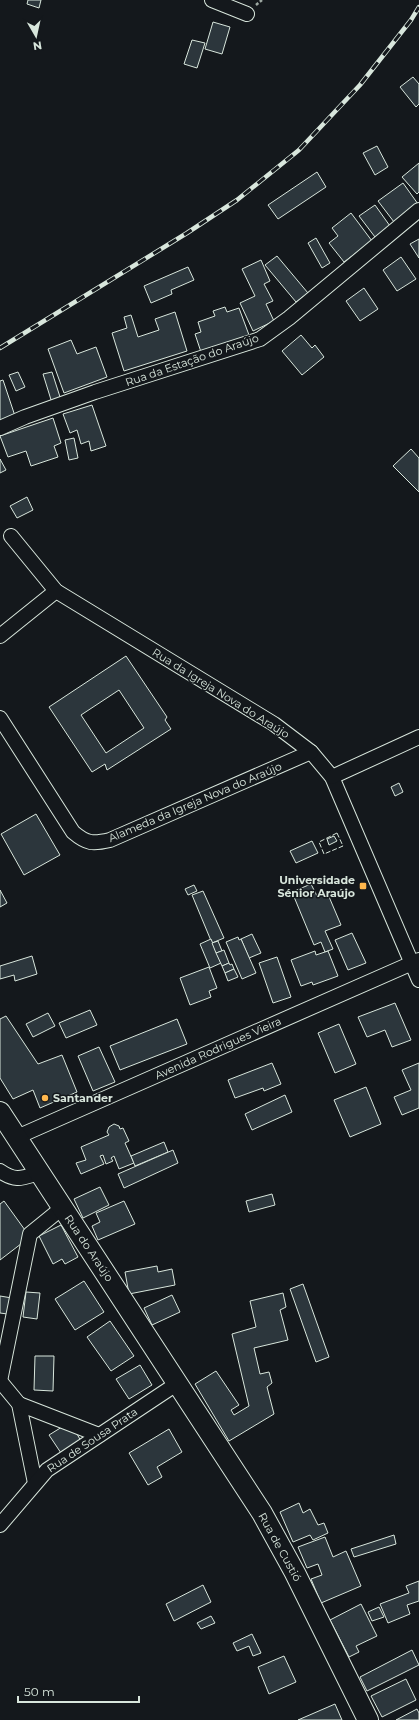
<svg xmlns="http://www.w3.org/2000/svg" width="419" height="1720" font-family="Montserrat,sans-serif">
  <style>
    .building { fill: #2c363c; stroke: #d8e6dc; fill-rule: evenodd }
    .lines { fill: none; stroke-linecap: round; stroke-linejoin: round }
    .minor-casing { stroke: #d8e6dc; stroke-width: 16 }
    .secondary-casing { stroke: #d8e6dc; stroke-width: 22 }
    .path { stroke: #9da8a2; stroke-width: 2.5; stroke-dasharray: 3 2; stroke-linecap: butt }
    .minor { stroke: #14181c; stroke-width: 14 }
    .secondary { stroke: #14181c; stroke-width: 20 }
    .rail-casing { stroke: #d8e6dc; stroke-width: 4.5 }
    .rail { stroke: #14181c; stroke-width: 3; stroke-dasharray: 9; stroke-linecap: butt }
    .fence { stroke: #d8e6dc; stroke-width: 1; stroke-dasharray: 5 2; stroke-linecap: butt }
    .poi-dot { fill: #ffb74d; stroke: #14181c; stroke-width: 1.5 }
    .labels { text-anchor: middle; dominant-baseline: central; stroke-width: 3; stroke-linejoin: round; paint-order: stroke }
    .street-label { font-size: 11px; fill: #d8e6dc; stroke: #14181c }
    .poi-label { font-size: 11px; font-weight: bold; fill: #d8e6dc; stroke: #14181c; text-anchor: end }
  </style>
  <rect width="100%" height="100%" fill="#14181c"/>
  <g class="building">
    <polygon points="28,0 41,0 39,8 27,4"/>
    <polygon points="213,22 230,27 222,54 205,49"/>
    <polygon points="192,40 205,43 197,68 184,64"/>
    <polygon points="413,77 419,84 419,104 416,107 400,87"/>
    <polygon points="377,146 388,167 375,175 363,153"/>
    <polygon points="419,163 419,192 417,194 402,177"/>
    <polygon points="317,172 326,187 278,219 268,205"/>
    <polygon points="403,183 418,204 394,222 378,201"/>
    <polygon points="375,205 390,226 375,237 359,216"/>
    <polygon points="351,213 372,241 344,262 329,243 338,236 332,228"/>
    <polygon points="316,238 330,263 322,268 308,243"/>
    <polygon points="419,239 419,258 410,244"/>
    <polygon points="277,256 308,293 296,302 265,265"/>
    <polygon points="401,257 416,279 397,291 383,270"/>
    <polygon points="261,260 270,281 264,284 273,301 266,304 274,321 253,331 240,303 255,296 242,269"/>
    <polygon points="188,267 194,280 171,290 172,294 151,303 144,286"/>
    <polygon points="364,288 378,309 360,321 346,301"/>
    <polygon points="225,307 227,312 239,308 249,335 201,352 195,334 201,332 198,322 215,316 213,311"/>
    <polygon points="175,312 187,351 124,371 112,333 127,328 124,317 131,315 138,337 159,330 155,319"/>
    <polygon points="301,335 312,348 315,345 324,357 302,375 282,351"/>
    <polygon points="71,340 77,354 96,347 107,377 64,393 48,349"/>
    <polygon points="18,372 25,387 16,391 9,375"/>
    <polygon points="52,372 61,400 52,403 43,374"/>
    <polygon points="3,380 16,419 0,424 0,381"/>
    <polygon points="92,405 106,446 91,451 89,441 81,444 77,430 70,433 63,414"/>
    <polygon points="53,418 61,443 54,446 58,457 31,466 26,451 8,457 0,436"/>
    <polygon points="74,438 78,458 69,460 65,440"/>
    <polygon points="411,449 419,458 419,492 393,466"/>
    <polygon points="0,459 6,470 0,473"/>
    <polygon points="27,497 33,510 17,518 10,506"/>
    <path d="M126,656L167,717L165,720L171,729L107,770L105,764L92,772L49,707ZM119,690L144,728L106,753L81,715Z"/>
    <polygon points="399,783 403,792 395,796 391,787"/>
    <polygon points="36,814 60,855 24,875 1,834"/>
    <polygon points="334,836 337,841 329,845 327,839"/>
    <polygon points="312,841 318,853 296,863 290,851"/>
    <polygon points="311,884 317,896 327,892 341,925 325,931 333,949 325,952 321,942 314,945 292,892"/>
    <polygon points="194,885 197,891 188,895 185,889"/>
    <polygon points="0,890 7,903 0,907"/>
    <polygon points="203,891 224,938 212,943 192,895"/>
    <polygon points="352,933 366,963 348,970 335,940"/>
    <polygon points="252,934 261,953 249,958 241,939"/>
    <polygon points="238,937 239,940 241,939 256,973 242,979 226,942"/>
    <polygon points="211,939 221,963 210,968 200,944"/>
    <polygon points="218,941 222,951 216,953 212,943"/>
    <polygon points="224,950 229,963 222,966 216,953"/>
    <polygon points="315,951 316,955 328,951 338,976 313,985 312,982 301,986 291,960"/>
    <polygon points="32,956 37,974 15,981 14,975 0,979 0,966"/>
    <polygon points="277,957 291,997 273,1003 259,963"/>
    <polygon points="229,963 230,965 232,964 234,969 225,973 222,966"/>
    <polygon points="209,967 217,988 209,991 211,997 190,1005 180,978"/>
    <polygon points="234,969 238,977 228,981 225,973"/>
    <polygon points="395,1003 411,1040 392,1047 385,1030 367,1037 358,1017"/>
    <polygon points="90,1010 97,1025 66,1038 59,1023"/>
    <polygon points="48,1013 55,1026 33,1037 26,1024"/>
    <polygon points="6,1016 38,1064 62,1055 77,1092 40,1108 33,1090 13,1099 0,1078 0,1019"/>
    <polygon points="177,1019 187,1044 120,1070 110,1046"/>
    <polygon points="339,1024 356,1064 335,1073 318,1033"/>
    <polygon points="99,1047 115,1082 93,1091 78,1056"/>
    <polygon points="272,1063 281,1084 264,1091 263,1088 235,1098 228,1080"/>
    <polygon points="419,1063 419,1108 402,1115 394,1097 411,1090 402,1070"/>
    <polygon points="366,1087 381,1124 350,1137 334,1100"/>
    <polygon points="285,1095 292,1112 252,1130 245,1114"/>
    <polygon points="114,1124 119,1126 120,1129 123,1128 129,1141 125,1143 134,1163 119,1169 114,1156 111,1158 113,1161 106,1164 103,1155 100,1156 104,1164 81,1174 76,1163 86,1160 81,1147 109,1135 107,1132 109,1127"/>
    <polygon points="164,1142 168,1152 135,1166 131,1156"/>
    <polygon points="173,1150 178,1163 124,1188 118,1174"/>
    <polygon points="100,1187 109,1205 83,1218 74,1199"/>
    <polygon points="272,1194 275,1205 249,1212 246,1201"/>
    <polygon points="4,1201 30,1237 0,1260 0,1204"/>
    <polygon points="124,1201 135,1224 98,1240 92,1226 100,1222 96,1213"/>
    <polygon points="61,1225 78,1257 65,1264 62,1259 53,1264 39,1236"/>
    <polygon points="157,1266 158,1272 172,1269 175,1285 129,1294 125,1272"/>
    <polygon points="84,1281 104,1312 75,1330 55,1299"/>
    <polygon points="303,1284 329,1357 316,1362 290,1289"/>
    <polygon points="26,1292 40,1293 37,1319 23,1317"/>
    <polygon points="283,1293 286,1307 280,1310 288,1340 254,1348 260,1374 269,1372 272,1383 267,1387 274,1414 229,1441 195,1384 216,1371 239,1405 231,1410 234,1415 249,1406 232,1334 256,1327 250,1301"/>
    <polygon points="172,1295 180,1312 152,1325 144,1308"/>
    <polygon points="0,1296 18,1299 15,1315 0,1313"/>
    <polygon points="110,1321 134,1356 111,1371 87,1337"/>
    <polygon points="35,1356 54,1356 53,1391 34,1390"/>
    <polygon points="140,1365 152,1385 129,1399 116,1379"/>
    <polygon points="70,1422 81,1441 61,1453 49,1435"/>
    <polygon points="169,1429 182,1452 157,1467 162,1477 148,1485 129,1453"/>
    <polygon points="299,1503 303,1513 310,1509 318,1525 324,1523 328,1533 313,1540 310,1535 293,1542 280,1512"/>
    <polygon points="394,1535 396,1544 354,1557 351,1549"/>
    <polygon points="325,1537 333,1557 346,1551 361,1586 321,1603 311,1579 322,1575 318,1564 307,1568 298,1547"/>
    <polygon points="419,1581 419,1601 407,1605 410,1614 388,1623 380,1604 409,1593 406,1586"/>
    <polygon points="203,1585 211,1602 174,1621 166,1604"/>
    <polygon points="361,1604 377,1636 356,1646 359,1652 349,1657 330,1620"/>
    <polygon points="379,1607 384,1617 372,1621 368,1612"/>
    <polygon points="211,1616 215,1623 201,1629 197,1623"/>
    <polygon points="252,1634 261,1653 253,1656 249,1646 237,1651 233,1643"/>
    <polygon points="412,1650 419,1665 367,1691 360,1677"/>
    <polygon points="284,1656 296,1682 269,1694 258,1667"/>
    <polygon points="406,1679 416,1700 382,1717 371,1696"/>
    <polygon points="335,1704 342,1720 298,1720"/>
    <polygon points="417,1709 419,1713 419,1720 396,1720"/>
  </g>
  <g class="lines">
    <defs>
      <g id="minor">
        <polyline points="212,0 247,14"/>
        <polyline points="0,428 25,417 95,392 260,339 289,318 419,210"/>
        <polyline points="11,536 56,591 274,724 311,752 332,777 419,980"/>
        <polyline points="0,636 56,591"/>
        <path d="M0,718L73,832C87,844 93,844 110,840L311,752"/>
        <polyline points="332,777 419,737"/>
        <polyline points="17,1137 419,960"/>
        <path d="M0,1171C16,1182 22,1178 39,1173"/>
        <polyline points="0,1381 30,1234 62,1208"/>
        <polyline points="0,1381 19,1404 35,1483"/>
        <polyline points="19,1404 99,1435"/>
        <polyline points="0,1525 47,1470 178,1383"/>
      </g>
      <polyline id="secondary" points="0,1112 262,1513 295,1573 368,1720"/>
    </defs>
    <use href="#minor" class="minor-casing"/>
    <use href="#secondary" class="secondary-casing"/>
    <polyline class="path" points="256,5 262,0"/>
    <use href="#minor" class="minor"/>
    <use href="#secondary" class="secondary"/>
    <defs>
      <polyline id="rail" points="0,348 187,233 237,200 299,150 360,85 411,20 419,7"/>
    </defs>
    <use href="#rail" class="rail-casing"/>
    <use href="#rail" class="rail"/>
    <polygon class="fence" points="337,833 343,846 324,854 319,842"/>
  </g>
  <g class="poi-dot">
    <rect x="359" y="882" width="8" height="8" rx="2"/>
    <circle cx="45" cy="1098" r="4"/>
  </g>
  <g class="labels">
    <g class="street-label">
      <text transform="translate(192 360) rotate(-19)">Rua da Estação do Araújo</text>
      <text transform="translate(221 693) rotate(32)">Rua da Igreja Nova do Araújo</text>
      <text transform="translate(195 802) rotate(-23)">Alameda da Igreja Nova do Araújo</text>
      <text transform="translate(218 1048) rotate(-24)">Avenida Rodrigues Vieira</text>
      <text transform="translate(89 1248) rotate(56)">Rua do Araújo</text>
      <text transform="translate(92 1440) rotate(-34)">Rua de Sousa Prata</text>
      <text transform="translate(280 1547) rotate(61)">Rua de Custió</text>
    </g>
    <g class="poi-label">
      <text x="355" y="880">Universidade<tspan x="355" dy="13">Sénior Araújo</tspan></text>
      <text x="53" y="1098" text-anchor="start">Santander</text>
    </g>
  </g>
  <g transform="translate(36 36) rotate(171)" stroke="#14181c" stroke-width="3" paint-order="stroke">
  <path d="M0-3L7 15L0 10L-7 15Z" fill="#d8e6dc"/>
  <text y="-6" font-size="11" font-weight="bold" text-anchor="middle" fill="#d8e6dc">N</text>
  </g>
  <path d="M18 1696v6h121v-6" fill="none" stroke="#d8e6dc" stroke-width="2"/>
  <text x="24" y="1696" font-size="12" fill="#d8e6dc" stroke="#14181c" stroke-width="3" paint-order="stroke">50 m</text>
</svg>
